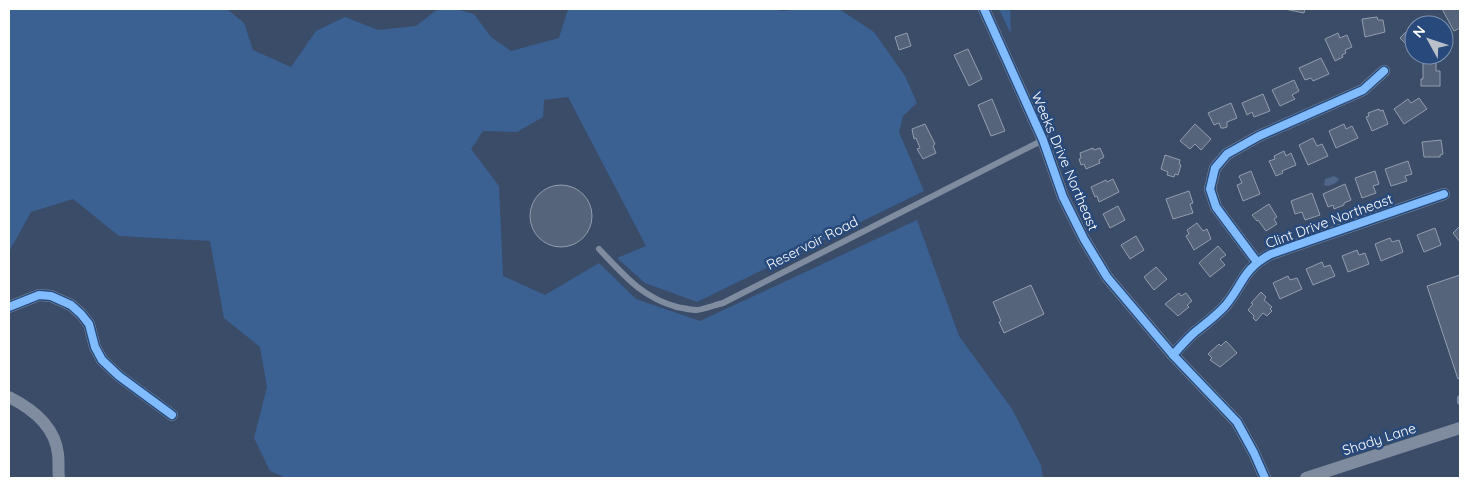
<svg xmlns="http://www.w3.org/2000/svg" width="1469" height="487" font-family="Quicksand,sans-serif">
  <style>
    .green { fill: #3b6092 }
    .water { fill: #4f668a }
    .building { fill: #55647a; stroke: #929dae }
    .lines { fill: none; stroke-linecap: round; stroke-linejoin: round }
    .service { stroke: #7f8c9f; stroke-width: 6 }
    .minor { stroke: #7f8c9f; stroke-width: 12 }
    .cycleway-casing { stroke: #27497b; stroke-width: 11 }
    .cycleway { stroke: #80bcff; stroke-width: 8 }
    .labels { text-anchor: middle; dominant-baseline: central; stroke-width: 5; stroke-linejoin: round; paint-order: stroke }
    .street-label { font-size: 14px; fill: #fff; stroke: #27497b }
  </style>
  <rect width="100%" height="100%" fill="#3a4c68"/>
  <g class="green">
    <polygon points="9,9 227,9 244,23 253,50 291,67 316,31 345,17 378,30 416,26 438,9 456,9 474,14 491,37 511,51 559,38 568,9 778,9 781,11 799,9 839,9 874,32 905,76 917,103 903,116 899,132 924,191 697,302 645,283 617,258 646,246 568,97 544,100 543,117 517,132 483,131 471,149 499,186 503,276 545,295 599,263 636,299 700,321 917,220 959,336 1012,409 1041,465 1043,478 286,478 270,471 254,438 267,387 260,347 224,318 210,241 119,236 73,199 31,212 9,252"/>
    <polygon points="999,9 1010,9 1011,34"/>
  </g>
  <polygon class="water" points="1334,176 1339,179 1336,183 1328,186 1324,185 1325,179"/>
  <g class="building">
    <polygon points="1285,9 1305,9 1304,13"/>
    <polygon points="1442,9 1460,9 1460,28 1454,31"/>
    <polygon points="1377,17 1378,20 1383,20 1385,32 1365,37 1362,19"/>
    <polygon points="1412,26 1414,28 1413,51 1400,38"/>
    <polygon points="907,33 911,46 899,50 895,37"/>
    <polygon points="1338,33 1340,38 1347,35 1352,47 1345,50 1346,53 1342,55 1343,57 1335,61 1325,39"/>
    <polygon points="968,49 982,79 969,86 954,55"/>
    <polygon points="1321,58 1329,74 1313,81 1311,78 1305,80 1299,68"/>
    <polygon points="1423,61 1436,61 1436,71 1440,71 1440,86 1421,86 1421,79 1423,79"/>
    <polygon points="1294,80 1299,91 1292,95 1295,99 1280,106 1272,90"/>
    <polygon points="1263,94 1270,111 1254,117 1252,112 1247,115 1242,103"/>
    <polygon points="1419,98 1427,109 1404,124 1394,109 1408,99 1411,103"/>
    <polygon points="992,99 1005,131 991,136 978,105"/>
    <polygon points="1231,103 1237,118 1227,122 1227,127 1224,128 1221,128 1219,123 1214,125 1208,113"/>
    <polygon points="1379,109 1380,111 1383,110 1388,124 1372,131 1366,117 1369,116 1368,113"/>
    <polygon points="925,124 935,144 933,146 936,153 923,159 917,149 920,148 916,138 914,139 912,129"/>
    <polygon points="1195,124 1211,139 1201,150 1195,144 1190,149 1180,141"/>
    <polygon points="1344,124 1346,129 1352,126 1358,138 1336,148 1329,131"/>
    <polygon points="1313,138 1317,146 1322,144 1328,156 1308,165 1299,145"/>
    <polygon points="1441,140 1443,154 1440,155 1440,157 1424,157 1422,142"/>
    <polygon points="1093,148 1094,150 1100,148 1104,157 1099,160 1100,163 1086,169 1084,164 1081,165 1079,159 1081,158 1080,153"/>
    <polygon points="1284,151 1286,156 1291,153 1296,165 1282,171 1283,173 1276,176 1269,161 1275,159 1274,156"/>
    <polygon points="1165,155 1180,160 1179,164 1181,165 1178,175 1175,174 1174,177 1167,175 1168,172 1161,169"/>
    <polygon points="1408,161 1412,174 1405,176 1407,181 1391,186 1385,169"/>
    <polygon points="1251,171 1260,194 1243,201 1237,185 1242,183 1239,176"/>
    <polygon points="1375,171 1379,184 1373,186 1376,193 1362,198 1355,178"/>
    <polygon points="1113,179 1119,192 1099,202 1097,196 1095,197 1091,187 1106,180 1107,182"/>
    <polygon points="1345,184 1351,200 1344,203 1344,205 1334,209 1333,205 1328,207 1323,194"/>
    <circle cx="561" cy="216" r="31"/>
    <polygon points="1189,191 1193,203 1190,204 1193,213 1173,219 1166,199"/>
    <polygon points="1312,193 1320,215 1305,220 1302,212 1295,214 1291,201"/>
    <polygon points="1269,204 1277,217 1274,219 1277,224 1266,231 1258,220 1257,221 1252,215"/>
    <polygon points="1118,206 1125,220 1110,228 1103,214"/>
    <polygon points="1197,223 1203,231 1207,229 1211,239 1194,250 1186,236 1189,234 1187,230"/>
    <polygon points="1460,226 1460,242 1453,233"/>
    <polygon points="1435,228 1441,245 1424,252 1417,235"/>
    <polygon points="1136,236 1144,250 1130,259 1121,245"/>
    <polygon points="1390,238 1392,242 1399,240 1403,252 1381,261 1375,244"/>
    <polygon points="1218,246 1226,255 1220,259 1225,265 1210,277 1199,263"/>
    <polygon points="1357,250 1359,255 1365,253 1369,264 1348,272 1342,256"/>
    <polygon points="1322,262 1324,267 1330,265 1335,276 1313,285 1306,269"/>
    <polygon points="1156,267 1167,279 1154,290 1144,277"/>
    <polygon points="1460,275 1460,378 1458,379 1427,286"/>
    <polygon points="1288,276 1290,280 1297,278 1302,289 1280,299 1273,283"/>
    <polygon points="1031,285 1044,314 1004,333 999,322 1001,321 993,302"/>
    <polygon points="1261,292 1266,297 1264,300 1272,307 1270,309 1272,311 1267,316 1263,313 1256,321 1253,318 1254,316 1248,310 1253,304 1251,303"/>
    <polygon points="1179,293 1181,296 1186,293 1192,301 1187,305 1189,307 1178,316 1165,304"/>
    <polygon points="1226,341 1237,353 1220,367 1210,360 1212,358 1208,354 1219,344 1221,346"/>
  </g>
  <g class="lines">
    <g class="service">
      <path d="M599,249C624,275 641,297 677,307C683,308 690,310 697,310C705,309 715,305 723,303L1043,140"/>
      <polyline points="1460,398 1460,402"/>
    </g>
    <g class="minor">
      <polyline points="984,9 1043,140 1063,197 1084,239 1107,277 1173,355 1237,422 1254,453 1265,478"/>
      <polyline points="1257,262 1216,207 1210,189 1215,168 1227,154 1259,136 1363,90 1384,71"/>
      <polyline points="9,307 39,295 51,296 71,305 81,314 89,324 95,347 102,360 119,376 172,415"/>
      <path d="M1173,355C1180,347 1187,339 1195,332C1205,324 1216,316 1225,306C1243,285 1242,269 1271,254L1444,194"/>
      <path d="M9,397C33,409 55,426 58,454C59,462 58,470 59,478"/>
      <polyline points="1306,478 1460,428"/>
    </g>
    <defs>
      <g id="cycleway">
        <polyline points="984,9 1043,140 1063,197 1084,239 1107,277 1173,355 1237,422 1254,453 1265,478"/>
        <polyline points="1257,262 1216,207 1210,189 1215,168 1227,154 1259,136 1363,90 1384,71"/>
        <polyline points="9,307 39,295 51,296 71,305 81,314 89,324 95,347 102,360 119,376 172,415"/>
        <path d="M1173,355C1180,347 1187,339 1195,332C1205,324 1216,316 1225,306C1243,285 1242,269 1271,254L1444,194"/>
      </g>
    </defs>
    <use href="#cycleway" class="cycleway-casing"/>
    <use href="#cycleway" class="cycleway"/>
  </g>
  <g class="labels">
    <g class="street-label">
      <text transform="translate(1065 161) rotate(67)">Weeks Drive Northeast</text>
      <text transform="translate(1329 221) rotate(-20)">Clint Drive Northeast</text>
      <text transform="translate(812 243) rotate(-27)">Reservoir Road</text>
      <text transform="translate(1379 439) rotate(-18)">Shady Lane</text>
    </g>
  </g>
  <rect width="1469" height="487" fill="none" stroke="#ffffff" stroke-width="20"/>
  <g transform="translate(1429 40) rotate(310)"><circle r="24" fill="#27497b" stroke="#7d92b0"/>
  <path d="M0-4L9 19L0 12L-9 19Z" fill="#bac0ca"/>
  <text y="-8" font-size="14" font-weight="bold" text-anchor="middle" fill="#ffffff">N</text>
  </g>
</svg>
